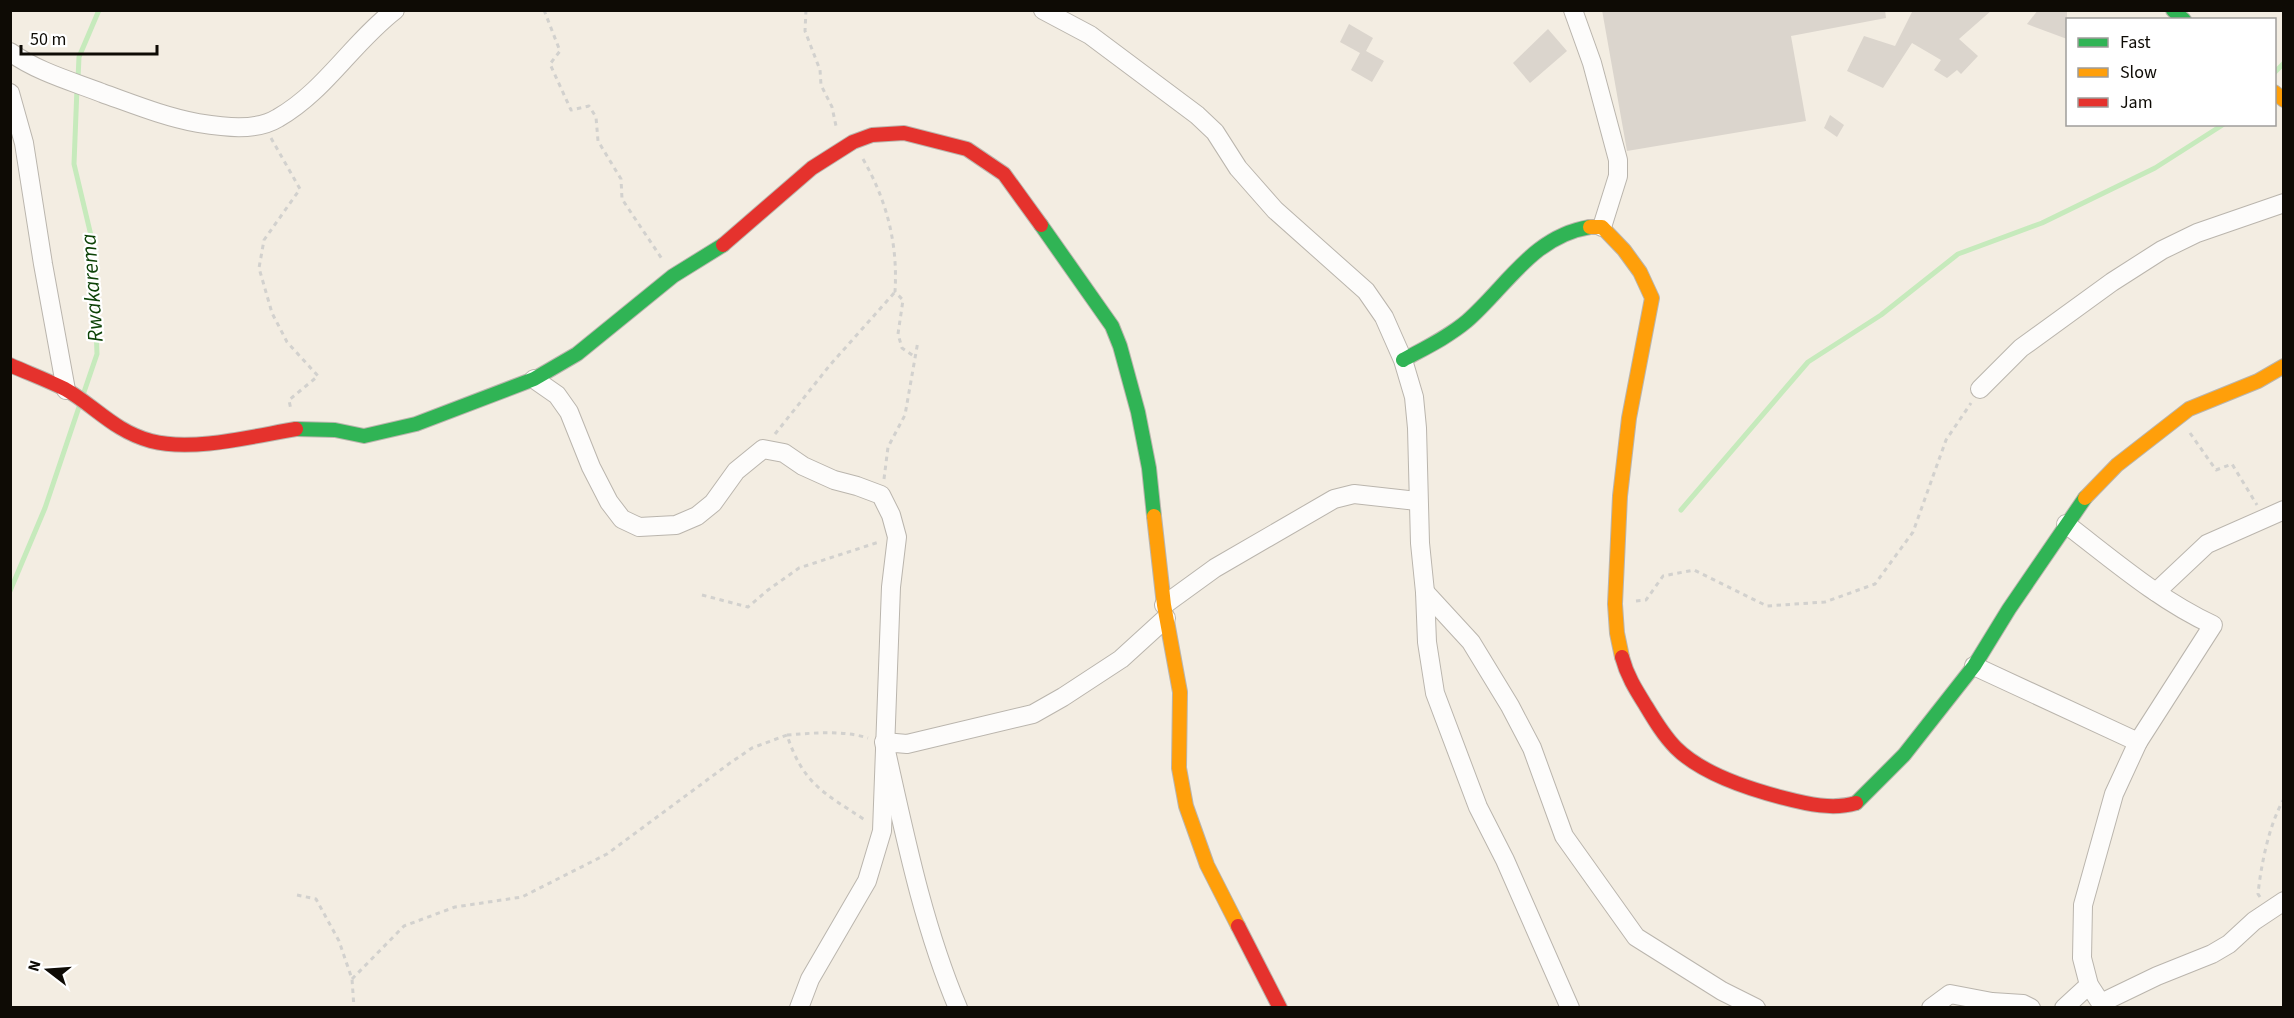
<svg xmlns="http://www.w3.org/2000/svg" width="2294" height="1018" font-family="'Source Sans 3',sans-serif">
  <style>
    .lines { fill: none; stroke-linecap: round; stroke-linejoin: round }
    .stream { stroke: #c6eabc; stroke-width: 5 }
    .building { fill: #dbd5cd }
    .street-casing { stroke: #bab5ad; stroke-width: 20 }
    .fast-casing { stroke: #bab5ad; stroke-width: 16 }
    .slow-casing { stroke: #bab5ad; stroke-width: 16 }
    .jam-casing { stroke: #bab5ad; stroke-width: 16 }
    .path { stroke: #d2d1ce; stroke-width: 3; stroke-dasharray: 4.5 4.5; stroke-linecap: butt }
    .street { stroke: #fdfcfb; stroke-width: 18 }
    .fast { stroke: #30b455; stroke-width: 14 }
    .slow { stroke: #ff9f0a; stroke-width: 14 }
    .jam { stroke: #e5322d; stroke-width: 14 }
    .labels { text-anchor: middle; dominant-baseline: central; stroke-width: 4.5; stroke-linejoin: round; paint-order: stroke }
    .water-label { font-size: 22px; font-style: italic; fill: #0d4307; stroke: #fff }
  </style>
  <rect width="100%" height="100%" fill="#f3ede2"/>
  <g class="lines">
    <g class="stream">
      <polyline points="2274,73 2284,63"/>
      <polyline points="78,79 79,57 99,10"/>
      <polyline points="77,88 74,164 93,244 97,354 83,395"/>
      <polyline points="1681,510 1808,362 1881,315 1958,254 2042,223 2155,168 2224,124"/>
      <polyline points="10,591 45,508 79,407"/>
    </g>
  </g>
  <g class="building">
    <polygon points="1602,10 1885,10 1886,18 1791,36 1806,121 1627,151"/>
    <polygon points="1913,10 1992,10 1959,39 1978,56 1961,74 1957,70 1947,78 1934,70 1941,60 1912,43 1883,88 1847,71 1864,36 1895,46"/>
    <polygon points="2038,10 2067,10 2067,39 2027,24"/>
    <polygon points="1349,24 1373,38 1366,51 1384,61 1372,82 1351,70 1360,53 1340,42"/>
    <polygon points="1548,29 1567,51 1530,83 1513,63"/>
    <polygon points="1830,115 1844,125 1837,137 1824,128"/>
  </g>
  <g class="lines">
    <defs>
      <g id="street">
        <polyline points="1043,10 1090,35 1197,115 1215,132 1238,168 1275,210 1366,291 1384,317 1403,360 1414,397 1417,428 1420,543 1425,592 1427,642 1435,693 1478,807 1505,860 1570,1008"/>
        <polyline points="1573,10 1592,63 1618,160 1618,176 1602,227"/>
        <path d="M10,52C38,72 71,81 102,93C133,104 165,117 198,123C223,127 255,132 278,118C325,91 352,43 395,10"/>
        <polyline points="10,93 24,143 43,264 66,390"/>
        <polyline points="534,379 557,395 569,412 591,467 609,502 622,519 639,527 676,525 697,516 713,503 736,471 763,449 784,453 803,466 834,480 857,486 881,495 891,515 897,537 891,587 882,831 867,881 810,979 799,1008"/>
        <polyline points="1980,389 2021,348 2112,282 2162,250 2197,233 2284,203"/>
        <path d="M2066,524C2113,560 2159,600 2213,625L2138,742"/>
        <polyline points="1425,592 1471,642 1510,706 1532,748 1564,836 1636,937 1722,991 1756,1008"/>
        <polyline points="2156,592 2207,544 2284,510"/>
        <polyline points="1164,605 1215,568 1334,499 1354,494 1417,501"/>
        <polyline points="1974,666 2138,742 2114,794 2083,905 2082,958 2089,985 2104,1008"/>
        <polyline points="2101,1003 2157,976 2212,954 2229,944 2254,921 2284,901"/>
        <path d="M958,1008C922,923 904,831 884,742L907,744L1033,714L1063,697L1121,659L1166,618"/>
        <polyline points="1931,1008 1950,994 1992,1002 2023,1004 2031,1008"/>
        <polyline points="2064,1008 2089,985"/>
      </g>
      <g id="fast">
        <polyline points="2173,10 2184,20"/>
        <polyline points="1041,225 1112,326 1120,346 1138,412 1149,468 1154,516"/>
        <path d="M1403,360C1425,348 1448,337 1467,321C1507,286 1533,236 1590,227"/>
        <polyline points="296,429 335,430 364,436 416,424 534,379 577,354 673,276 723,245"/>
        <polyline points="1856,803 1904,755 1974,666 2009,609 2085,498"/>
      </g>
      <g id="slow">
        <polyline points="2274,92 2284,100"/>
        <polyline points="1590,227 1602,227 1624,250 1640,272 1652,298 1629,418 1620,496 1615,604 1617,633 1622,657"/>
        <polyline points="2085,498 2117,465 2189,409 2258,381 2284,366"/>
        <polyline points="1154,516 1164,605 1180,692 1179,768 1186,806 1207,865 1238,926"/>
      </g>
      <g id="jam">
        <polyline points="723,245 812,168 853,142 872,135 904,133 967,149 1004,174 1041,225"/>
        <path d="M10,365C28,373 47,380 65,389C95,406 114,431 151,441C193,452 254,436 296,429"/>
        <path d="M1622,657C1627,676 1636,690 1646,706C1655,721 1664,736 1676,748C1702,774 1749,789 1784,798C1807,804 1833,810 1856,803"/>
        <polyline points="1238,926 1280,1008"/>
      </g>
    </defs>
    <use href="#street" class="street-casing"/>
    <use href="#fast" class="fast-casing"/>
    <use href="#slow" class="slow-casing"/>
    <use href="#jam" class="jam-casing"/>
    <g class="path">
      <polyline points="544,10 560,51 550,64 571,110 589,106 596,117 598,141 621,179 622,199 662,259"/>
      <polyline points="806,10 805,31 820,70 821,85 832,107 836,126"/>
      <polyline points="271,138 300,189 264,240 259,268 272,313 287,342 318,376 289,400 291,410"/>
      <path d="M863,159C887,201 898,244 895,292L903,300L898,334L902,348L915,357"/>
      <polyline points="2190,433 2216,470 2232,464 2257,505"/>
      <polyline points="775,434 830,365 895,292"/>
      <polyline points="884,479 888,447 905,415 918,341"/>
      <polyline points="702,595 748,607 768,590 799,568 879,542"/>
      <polyline points="1636,601 1646,600 1663,576 1694,570 1767,606 1825,602 1875,584 1913,532 1946,440 1971,403"/>
      <path d="M787,735C814,733 842,730 868,738"/>
      <polyline points="297,895 316,899 339,941 352,979 354,1008"/>
      <path d="M2260,897L2258,894C2261,865 2269,824 2284,799"/>
      <path d="M352,979L404,926L455,907L522,897L607,854L730,763L752,748L787,735C803,784 824,793 865,820"/>
    </g>
    <use href="#street" class="street"/>
    <use href="#fast" class="fast"/>
    <use href="#slow" class="slow"/>
    <use href="#jam" class="jam"/>
  </g>
  <g class="labels">
    <g class="water-label">
      <text transform="translate(92 288) rotate(-94)">Rwakarema</text>
    </g>
  </g>
  <rect width="2294" height="1018" fill="none" stroke="#0e0b05" stroke-width="24"/>
  <rect x="2066" y="18" width="210" height="108" fill="#ffffff" stroke="#9f9d9b" stroke-width="1.5"/>
  <rect x="2078" y="38" width="30" height="9" fill="#30b455" stroke="#9f9d9b" stroke-width="1.5"/>
  <text x="2120" y="48" font-size="18" fill="#0e0b05">Fast</text>
  <rect x="2078" y="68" width="30" height="9" fill="#ff9f0a" stroke="#9f9d9b" stroke-width="1.5"/>
  <text x="2120" y="78" font-size="18" fill="#0e0b05">Slow</text>
  <rect x="2078" y="98" width="30" height="9" fill="#e5322d" stroke="#9f9d9b" stroke-width="1.5"/>
  <text x="2120" y="108" font-size="18" fill="#0e0b05">Jam</text>
  <g transform="translate(48 970) rotate(287)" stroke="#ffffff" stroke-width="4.5" paint-order="stroke">
  <path d="M0-4.5L10 22L0 15L-10 22Z" fill="#0e0b05"/>
  <text y="-9" font-size="16" font-weight="bold" text-anchor="middle" fill="#0e0b05">N</text>
  </g>
  <path d="M21 45v9h136v-9" fill="none" stroke="#0e0b05" stroke-width="3"/>
  <text x="30" y="45" font-size="18" fill="#0e0b05" stroke="#ffffff" stroke-width="4.5" paint-order="stroke">50 m</text>
</svg>
